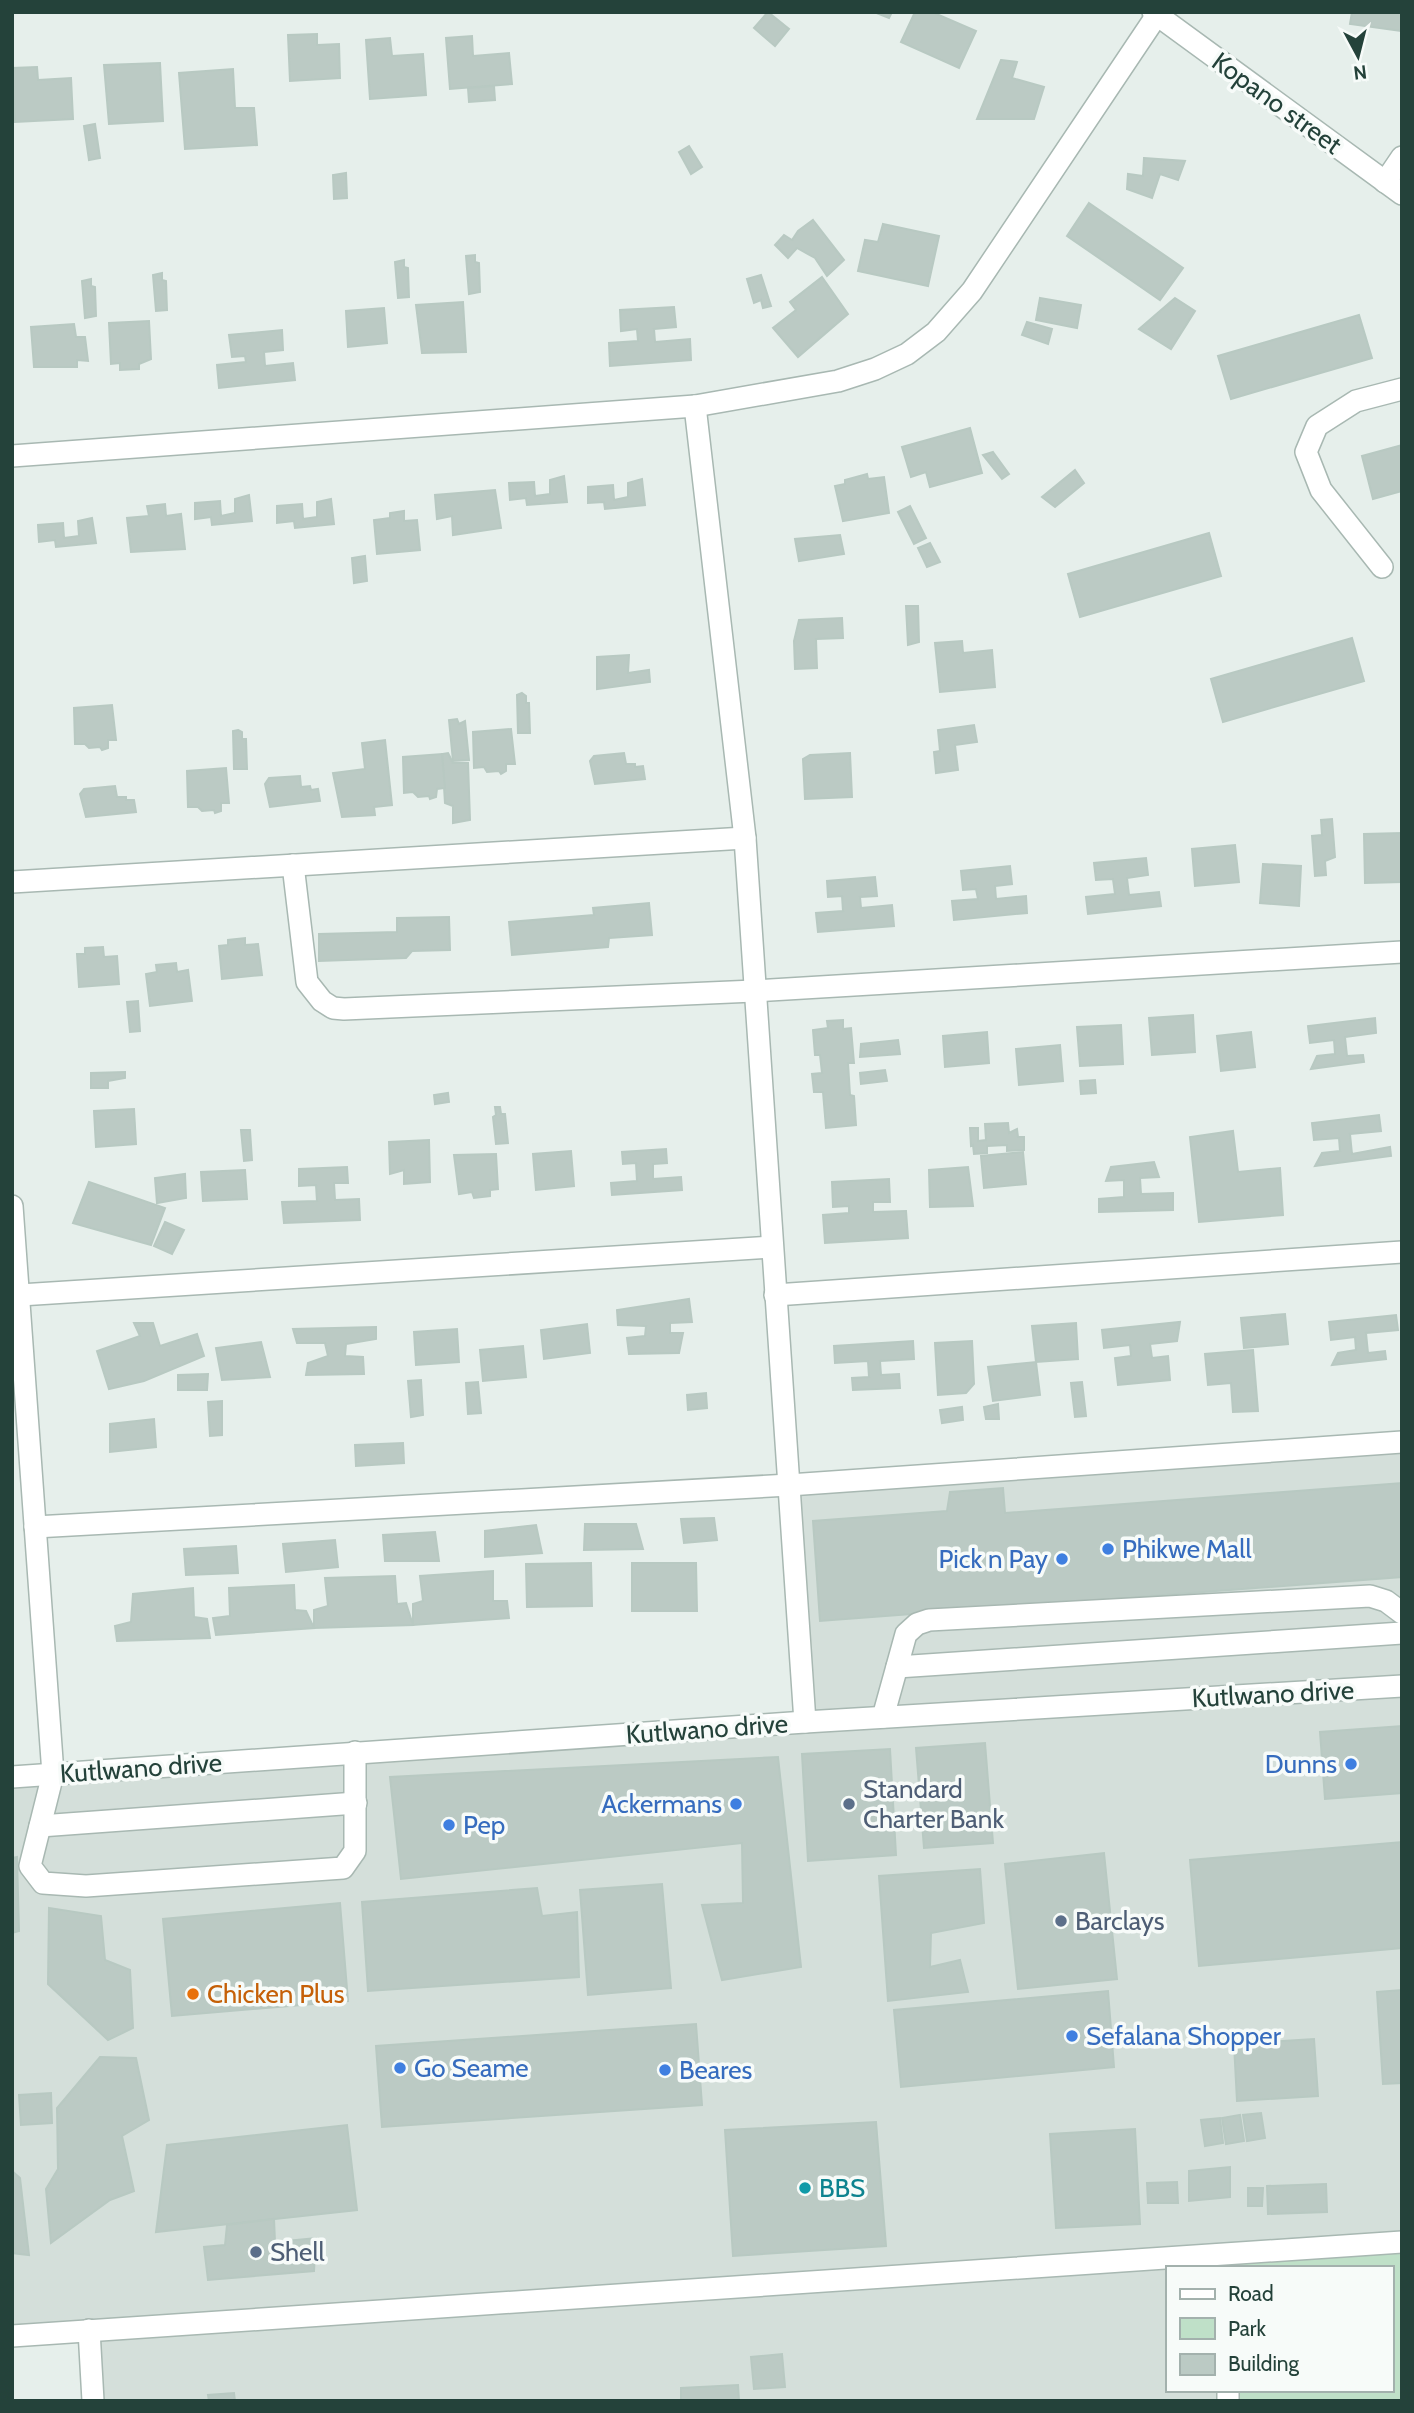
<svg xmlns="http://www.w3.org/2000/svg" width="1414" height="2413" font-family="Cabin,sans-serif">
  <style>
    .built { fill: #d4dfda }
    .green { fill: #bfe0c8 }
    .building { fill: #bbcac4; stroke: #b8c9c2; stroke-width: 2 }
    .lines { fill: none; stroke-linecap: round; stroke-linejoin: round }
    .minor-casing { stroke: #a8b8b2; stroke-width: 24 }
    .minor { stroke: #fff; stroke-width: 21 }
    .shop-dot { fill: #3f7fe0; stroke: #f7fbf9; stroke-width: 2.5 }
    .service-dot { fill: #5c6f8a; stroke: #f7fbf9; stroke-width: 2.5 }
    .food-dot { fill: #e8710a; stroke: #f7fbf9; stroke-width: 2.5 }
    .culture-dot { fill: #0f9aa8; stroke: #f7fbf9; stroke-width: 2.5 }
    .labels { text-anchor: middle; dominant-baseline: central; stroke-width: 7; stroke-linejoin: round; paint-order: stroke }
    .street-label { font-size: 26px; fill: #24423a; stroke: #f7fbf9 }
    .shop-label { font-size: 26px; fill: #366cbe; stroke: #f7fbf9; text-anchor: start }
    .service-label { font-size: 26px; fill: #4e5e75; stroke: #f7fbf9; text-anchor: start }
    .food-label { font-size: 26px; fill: #c56008; stroke: #f7fbf9; text-anchor: start }
    .culture-label { font-size: 26px; fill: #0d838f; stroke: #f7fbf9; text-anchor: start }
  </style>
  <rect width="100%" height="100%" fill="#e6efeb"/>
  <polygon class="built" points="1402,1442 1402,2242 1222,2254 1223,2268 1167,2268 1167,2390 1226,2390 1226,2401 93,2401 89,2331 12,2336 12,1778 804,1722 789,1485"/>
  <polygon class="green" points="1402,2242 1402,2401 1227,2401 1227,2390 1391,2390 1391,2268 1223,2268 1222,2253"/>
  <g class="building">
    <polygon points="768,12 789,29 775,46 754,28"/>
    <polygon points="874,12 892,12 889,18"/>
    <polygon points="915,12 932,12 976,31 959,68 901,42"/>
    <polygon points="1352,12 1402,12 1402,31 1350,24"/>
    <polygon points="317,34 317,45 339,44 340,78 290,81 288,35"/>
    <polygon points="472,36 473,56 509,53 512,84 450,89 446,38"/>
    <polygon points="390,38 392,56 423,54 426,95 370,99 366,40"/>
    <polygon points="1001,60 1017,62 1012,78 1044,87 1034,119 977,119"/>
    <polygon points="160,63 163,121 109,124 104,65"/>
    <polygon points="37,67 38,80 71,78 73,119 15,122 12,68"/>
    <polygon points="233,69 235,108 254,108 257,145 185,149 179,73"/>
    <polygon points="494,86 495,100 469,102 468,88"/>
    <polygon points="95,124 100,158 89,160 84,126"/>
    <polygon points="689,146 702,167 691,174 679,152"/>
    <polygon points="1144,158 1185,161 1178,180 1160,174 1152,198 1127,189 1128,174 1143,176"/>
    <polygon points="346,173 347,198 334,199 333,175"/>
    <polygon points="1089,203 1183,268 1160,300 1067,236"/>
    <polygon points="813,220 844,260 827,276 815,258 797,248 788,258 775,245 784,235 792,240 798,231"/>
    <polygon points="883,224 939,236 928,286 858,271 865,240 878,242"/>
    <polygon points="475,255 475,262 479,263 480,292 469,294 466,256"/>
    <polygon points="404,260 404,267 408,268 409,297 398,298 395,262"/>
    <polygon points="162,273 162,280 166,281 167,310 156,311 153,275"/>
    <polygon points="761,275 771,306 763,308 761,300 754,303 747,279"/>
    <polygon points="822,277 848,314 798,357 773,328 796,310 790,302"/>
    <polygon points="91,279 91,286 95,287 96,316 85,318 82,281"/>
    <polygon points="1040,298 1081,305 1077,328 1036,320"/>
    <polygon points="1175,298 1195,311 1171,349 1139,329"/>
    <polygon points="463,302 466,352 422,353 416,305"/>
    <polygon points="674,307 676,327 654,329 655,342 690,339 691,360 610,366 609,343 638,341 637,329 621,331 620,310"/>
    <polygon points="384,308 387,343 348,347 346,311"/>
    <polygon points="1359,315 1372,358 1231,399 1218,356"/>
    <polygon points="149,321 151,359 139,364 139,369 120,370 120,363 111,364 109,323"/>
    <polygon points="1027,322 1052,329 1048,344 1022,335"/>
    <polygon points="74,324 76,337 85,337 88,361 77,360 77,367 34,367 31,327"/>
    <polygon points="282,330 283,350 264,352 265,366 293,363 295,380 219,388 217,365 246,362 245,356 232,357 229,335"/>
    <polygon points="970,428 982,473 930,487 926,472 911,477 902,447"/>
    <polygon points="1402,445 1402,491 1373,499 1362,456"/>
    <polygon points="993,452 1009,474 1002,479 983,455"/>
    <polygon points="1075,470 1084,483 1055,507 1042,497"/>
    <polygon points="867,474 868,479 884,477 889,513 843,521 835,486 845,484 845,480"/>
    <polygon points="564,476 567,502 527,505 526,498 510,500 509,483 534,482 535,496 550,494 550,480"/>
    <polygon points="642,479 645,505 605,509 604,502 588,503 588,487 613,485 614,500 628,497 628,483"/>
    <polygon points="495,490 501,528 453,535 452,516 437,519 435,495"/>
    <polygon points="249,495 252,521 212,525 211,517 195,519 195,503 220,501 221,516 235,513 235,499"/>
    <polygon points="331,499 334,524 295,528 294,521 277,523 277,506 302,504 303,519 317,517 317,502"/>
    <polygon points="165,504 166,516 181,514 185,549 131,552 127,518 149,516 147,506"/>
    <polygon points="910,506 926,538 914,544 898,512"/>
    <polygon points="404,511 404,521 417,520 420,550 377,554 374,520 390,518 390,513"/>
    <polygon points="92,518 96,543 56,547 55,540 39,542 38,525 63,523 64,538 79,536 78,521"/>
    <polygon points="1209,533 1221,576 1080,617 1068,574"/>
    <polygon points="840,535 844,554 799,561 795,539"/>
    <polygon points="930,543 940,562 927,567 918,548"/>
    <polygon points="365,556 367,581 354,583 352,558"/>
    <polygon points="906,606 918,606 919,642 908,645"/>
    <polygon points="842,618 843,638 816,639 817,668 795,669 794,641 799,620"/>
    <polygon points="1352,638 1364,681 1223,722 1211,679"/>
    <polygon points="962,641 963,653 992,650 995,687 940,692 935,643"/>
    <polygon points="629,655 628,673 649,670 650,682 597,689 597,657"/>
    <polygon points="522,693 526,696 526,703 529,703 530,733 518,733 517,695"/>
    <polygon points="112,705 116,740 108,740 108,748 102,750 100,747 89,748 85,744 75,744 74,708"/>
    <polygon points="457,719 459,724 465,721 469,760 453,761 449,720"/>
    <polygon points="974,725 977,742 955,745 958,770 936,773 934,752 940,751 938,730"/>
    <polygon points="511,729 515,764 506,764 506,771 501,774 499,771 487,772 484,767 474,768 473,732"/>
    <polygon points="238,730 242,732 242,739 246,739 247,769 234,769 233,731"/>
    <polygon points="385,740 392,805 374,807 375,815 342,817 333,773 365,769 362,743"/>
    <polygon points="448,753 453,763 468,763 470,820 453,823 453,806 445,803 442,754"/>
    <polygon points="624,753 626,764 635,764 635,767 643,766 645,779 595,784 590,761 594,756"/>
    <polygon points="850,753 852,797 805,799 803,759 810,755"/>
    <polygon points="442,754 445,788 437,789 436,797 430,799 429,796 418,797 413,792 404,793 403,757"/>
    <polygon points="226,768 229,803 221,803 221,811 215,813 214,810 202,811 198,807 188,807 187,771"/>
    <polygon points="300,776 301,787 310,786 311,790 318,789 320,801 270,807 265,784 269,778"/>
    <polygon points="115,786 117,797 126,797 126,800 134,800 136,812 86,817 80,794 84,789"/>
    <polygon points="1332,819 1335,857 1325,861 1326,875 1315,876 1312,836 1322,835 1321,820"/>
    <polygon points="1402,833 1402,882 1365,883 1364,834"/>
    <polygon points="1235,845 1239,882 1195,886 1192,849"/>
    <polygon points="1146,858 1148,875 1127,878 1129,895 1159,892 1161,906 1088,914 1086,897 1115,894 1113,879 1096,880 1094,863"/>
    <polygon points="1263,864 1301,866 1299,906 1260,903"/>
    <polygon points="1010,866 1012,884 995,886 996,899 1026,896 1027,913 954,920 952,901 978,899 976,889 963,890 961,871"/>
    <polygon points="875,877 877,896 860,897 861,908 892,905 894,926 818,932 816,913 843,911 842,896 828,897 827,881"/>
    <polygon points="649,903 652,935 609,938 608,947 512,955 509,922 594,915 593,908"/>
    <polygon points="449,917 450,950 412,951 406,958 319,961 319,934 397,932 397,918"/>
    <polygon points="245,938 245,945 258,944 262,975 222,979 219,946 228,945 228,940"/>
    <polygon points="103,947 104,957 117,956 119,984 79,987 77,954 85,954 85,948"/>
    <polygon points="176,963 177,972 188,970 192,1001 150,1006 146,974 157,972 156,965"/>
    <polygon points="138,1001 140,1031 130,1032 127,1002"/>
    <polygon points="1193,1015 1195,1052 1152,1055 1149,1018"/>
    <polygon points="1375,1018 1376,1033 1345,1037 1347,1056 1363,1055 1364,1062 1311,1069 1317,1056 1335,1054 1334,1040 1310,1043 1308,1026"/>
    <polygon points="843,1020 843,1029 851,1028 854,1063 848,1063 850,1095 854,1096 856,1125 826,1128 823,1092 814,1092 812,1074 822,1073 820,1055 815,1055 813,1030 828,1028 827,1021"/>
    <polygon points="1121,1025 1123,1064 1080,1066 1077,1027"/>
    <polygon points="987,1032 989,1063 945,1067 943,1036"/>
    <polygon points="1251,1032 1255,1067 1221,1071 1217,1036"/>
    <polygon points="898,1040 900,1054 860,1057 861,1044"/>
    <polygon points="1060,1045 1063,1081 1019,1085 1016,1049"/>
    <polygon points="885,1070 887,1081 861,1084 860,1073"/>
    <polygon points="125,1072 125,1078 108,1081 108,1088 91,1088 91,1073"/>
    <polygon points="1095,1080 1096,1093 1081,1094 1080,1081"/>
    <polygon points="448,1093 449,1102 435,1104 434,1095"/>
    <polygon points="495,1107 500,1107 501,1114 505,1114 508,1143 496,1144 493,1117 496,1115"/>
    <polygon points="134,1109 136,1144 96,1147 94,1111"/>
    <polygon points="1379,1115 1381,1131 1350,1134 1352,1154 1390,1147 1391,1156 1315,1166 1322,1153 1340,1151 1339,1138 1314,1140 1312,1123"/>
    <polygon points="1008,1123 1009,1133 1017,1129 1018,1137 1024,1137 1024,1150 1007,1151 1007,1145 987,1146 987,1153 974,1154 973,1145 971,1146 970,1128 978,1128 978,1141 986,1140 985,1124"/>
    <polygon points="241,1130 250,1130 252,1160 244,1161"/>
    <polygon points="1233,1131 1238,1172 1280,1168 1283,1215 1199,1222 1190,1137"/>
    <polygon points="429,1140 430,1182 404,1184 404,1170 390,1174 389,1142"/>
    <polygon points="666,1149 667,1163 653,1164 653,1179 681,1177 682,1190 612,1195 611,1183 637,1181 636,1163 623,1164 622,1152"/>
    <polygon points="571,1151 574,1186 536,1190 533,1154"/>
    <polygon points="1023,1152 1026,1184 984,1188 981,1156"/>
    <polygon points="496,1154 498,1189 490,1190 490,1196 474,1198 472,1192 459,1194 454,1155"/>
    <polygon points="1154,1162 1159,1177 1140,1178 1141,1194 1173,1193 1173,1210 1099,1212 1099,1199 1124,1197 1124,1180 1106,1181 1111,1167"/>
    <polygon points="347,1167 348,1183 334,1183 335,1200 359,1199 360,1220 284,1223 282,1202 317,1201 316,1185 299,1186 299,1169"/>
    <polygon points="968,1167 973,1206 930,1207 929,1170"/>
    <polygon points="245,1170 247,1199 203,1201 201,1172"/>
    <polygon points="185,1174 186,1198 157,1203 155,1178"/>
    <polygon points="889,1179 890,1202 873,1202 873,1212 906,1211 908,1238 825,1243 823,1215 849,1213 849,1206 833,1207 832,1182"/>
    <polygon points="89,1182 165,1208 151,1245 73,1223"/>
    <polygon points="165,1222 184,1230 172,1254 154,1246"/>
    <polygon points="689,1299 692,1322 670,1323 670,1333 683,1333 679,1353 629,1354 627,1338 645,1336 646,1326 618,1325 617,1310"/>
    <polygon points="1285,1314 1288,1344 1244,1348 1241,1318"/>
    <polygon points="1396,1315 1398,1330 1366,1333 1368,1353 1385,1351 1386,1359 1332,1365 1338,1353 1356,1350 1355,1337 1331,1340 1329,1322"/>
    <polygon points="1180,1322 1177,1341 1150,1344 1152,1358 1168,1356 1170,1380 1118,1385 1115,1358 1131,1356 1130,1345 1104,1348 1102,1330"/>
    <polygon points="134,1323 153,1323 160,1346 197,1334 204,1356 144,1381 109,1389 97,1351 140,1336"/>
    <polygon points="1076,1323 1078,1359 1036,1362 1032,1326"/>
    <polygon points="587,1324 590,1353 544,1359 541,1330"/>
    <polygon points="376,1327 376,1339 346,1344 345,1356 363,1357 364,1374 306,1375 308,1363 328,1356 325,1343 297,1343 293,1329"/>
    <polygon points="457,1329 459,1362 416,1365 414,1332"/>
    <polygon points="913,1341 914,1359 880,1361 881,1375 899,1374 900,1388 853,1390 852,1378 869,1377 868,1361 835,1363 834,1346"/>
    <polygon points="972,1341 974,1384 966,1393 938,1395 935,1343"/>
    <polygon points="261,1342 270,1377 222,1380 216,1348"/>
    <polygon points="523,1346 526,1377 483,1381 480,1350"/>
    <polygon points="1253,1350 1258,1411 1233,1412 1231,1383 1208,1385 1205,1354"/>
    <polygon points="1036,1362 1040,1395 993,1401 988,1367"/>
    <polygon points="208,1374 207,1390 178,1390 178,1375"/>
    <polygon points="421,1380 423,1415 411,1417 408,1381"/>
    <polygon points="478,1382 481,1413 468,1414 466,1383"/>
    <polygon points="1082,1382 1086,1416 1075,1417 1071,1383"/>
    <polygon points="706,1393 707,1408 688,1410 687,1395"/>
    <polygon points="222,1401 222,1435 210,1436 208,1402"/>
    <polygon points="998,1404 999,1419 986,1419 984,1407"/>
    <polygon points="962,1407 963,1420 942,1423 940,1410"/>
    <polygon points="154,1419 156,1447 110,1452 110,1424"/>
    <polygon points="403,1443 404,1463 356,1466 355,1445"/>
    <polygon points="1402,1483 1402,1577 820,1621 813,1521 947,1511 950,1492 1003,1488 1005,1513"/>
    <polygon points="714,1518 717,1540 684,1543 681,1519"/>
    <polygon points="585,1524 636,1524 643,1549 584,1550"/>
    <polygon points="536,1525 542,1553 485,1557 485,1531"/>
    <polygon points="435,1532 439,1561 385,1561 383,1535"/>
    <polygon points="335,1540 338,1567 286,1572 283,1544"/>
    <polygon points="236,1546 238,1573 186,1575 184,1549"/>
    <polygon points="591,1563 592,1606 527,1607 526,1564"/>
    <polygon points="632,1563 696,1563 697,1611 632,1611"/>
    <polygon points="493,1571 493,1601 507,1601 509,1618 413,1625 413,1604 423,1601 420,1576"/>
    <polygon points="395,1576 397,1604 406,1603 413,1625 314,1628 314,1610 328,1606 325,1578"/>
    <polygon points="294,1585 295,1610 306,1611 314,1628 216,1635 213,1618 230,1616 229,1588"/>
    <polygon points="193,1588 194,1617 207,1619 210,1638 117,1641 115,1626 131,1622 133,1594"/>
    <polygon points="1402,1726 1402,1793 1325,1799 1320,1732"/>
    <polygon points="985,1743 993,1843 924,1848 916,1748"/>
    <polygon points="890,1749 896,1855 808,1861 802,1754"/>
    <polygon points="778,1757 801,1967 722,1980 702,1905 743,1903 742,1843 401,1879 390,1777"/>
    <polygon points="1402,1842 1402,1948 1199,1966 1190,1860"/>
    <polygon points="1104,1853 1117,1979 1018,1989 1005,1864"/>
    <polygon points="17,1857 19,1931 12,1933 12,1858"/>
    <polygon points="980,1869 984,1923 931,1933 930,1967 960,1960 968,1992 888,2001 879,1876"/>
    <polygon points="662,1884 671,1988 588,1995 580,1890"/>
    <polygon points="537,1888 542,1916 577,1912 579,1977 368,1991 362,1902"/>
    <polygon points="340,1903 348,2001 172,2016 163,1919"/>
    <polygon points="49,1908 101,1916 105,1960 130,1970 133,2028 108,2040 48,1984"/>
    <polygon points="1402,1990 1402,2083 1383,2084 1377,1992"/>
    <polygon points="1108,1991 1114,2067 901,2087 894,2010"/>
    <polygon points="696,2024 702,2105 382,2127 376,2046"/>
    <polygon points="1314,2039 1318,2096 1237,2101 1234,2044"/>
    <polygon points="100,2057 136,2058 149,2120 122,2136 134,2191 110,2200 51,2243 46,2189 58,2169 57,2108"/>
    <polygon points="51,2093 52,2123 21,2125 19,2095"/>
    <polygon points="1261,2113 1265,2138 1247,2141 1243,2115"/>
    <polygon points="1240,2115 1244,2141 1226,2144 1222,2118"/>
    <polygon points="1220,2118 1223,2143 1205,2146 1201,2120"/>
    <polygon points="876,2122 886,2246 733,2256 725,2130"/>
    <polygon points="347,2125 357,2210 156,2232 167,2145"/>
    <polygon points="1135,2129 1140,2224 1056,2228 1050,2134"/>
    <polygon points="1230,2167 1230,2197 1189,2201 1189,2171"/>
    <polygon points="12,2171 20,2178 29,2255 12,2253"/>
    <polygon points="1177,2182 1178,2203 1148,2203 1147,2183"/>
    <polygon points="1326,2184 1327,2212 1268,2214 1267,2186"/>
    <polygon points="1248,2188 1263,2188 1262,2206 1248,2206"/>
    <polygon points="274,2219 275,2242 316,2238 314,2271 208,2280 204,2247 225,2245 227,2225"/>
    <polygon points="782,2354 785,2387 754,2389 751,2357"/>
    <polygon points="738,2385 739,2401 681,2401 681,2388"/>
    <polygon points="234,2393 235,2401 209,2401 208,2395"/>
  </g>
  <g class="lines">
    <defs>
      <g id="minor">
        <polyline points="1153,12 1402,194"/>
        <polyline points="1385,182 1402,157"/>
        <polyline points="695,406 745,838 805,1722"/>
        <polyline points="12,456 695,406 838,381 875,369 907,354 936,332 972,291 1157,15"/>
        <polyline points="1382,567 1321,490 1306,452 1317,426 1356,401 1402,389"/>
        <polyline points="293,865 307,982 322,1001 333,1008 344,1009 754,991 1402,952"/>
        <polyline points="12,882 745,838"/>
        <polyline points="12,1206 53,1774 30,1866 43,1883 86,1886 343,1868 355,1851 355,1752"/>
        <polyline points="20,1295 772,1247"/>
        <polyline points="775,1295 1402,1252"/>
        <polyline points="35,1527 789,1485 1402,1442"/>
        <polyline points="897,1667 1402,1633"/>
        <polyline points="883,1717 906,1634 917,1624 929,1620 1370,1596 1386,1601 1402,1613"/>
        <polyline points="12,1777 805,1722 1402,1686"/>
        <polyline points="40,1826 356,1803"/>
        <polyline points="89,2330 93,2401"/>
        <polyline points="12,2336 1402,2242"/>
        <polyline points="1228,2390 1228,2401"/>
      </g>
    </defs>
    <use href="#minor" class="minor-casing"/>
    <use href="#minor" class="minor"/>
  </g>
  <g class="shop-dot">
    <circle cx="1108" cy="1549" r="7"/>
    <circle cx="1062" cy="1559" r="7"/>
    <circle cx="1351" cy="1764" r="7"/>
    <circle cx="736" cy="1804" r="7"/>
    <circle cx="449" cy="1825" r="7"/>
    <circle cx="1072" cy="2036" r="7"/>
    <circle cx="400" cy="2068" r="7"/>
    <circle cx="665" cy="2070" r="7"/>
  </g>
  <g class="service-dot">
    <circle cx="849" cy="1804" r="7"/>
    <circle cx="1061" cy="1921" r="7"/>
    <circle cx="256" cy="2252" r="7"/>
  </g>
  <circle class="food-dot" cx="193" cy="1994" r="7"/>
  <circle class="culture-dot" cx="805" cy="2188" r="7"/>
  <g class="labels">
    <g class="street-label">
      <text transform="translate(1277 103) rotate(36)">Kopano street</text>
      <text transform="translate(1273 1694) rotate(-3)">Kutlwano drive</text>
      <text transform="translate(707 1729) rotate(-4)">Kutlwano drive</text>
      <text transform="translate(141 1768) rotate(-4)">Kutlwano drive</text>
    </g>
    <g class="shop-label">
      <text x="1122" y="1549">Phikwe Mall</text>
      <text x="1048" y="1559" text-anchor="end">Pick n Pay</text>
      <text x="1337" y="1764" text-anchor="end">Dunns</text>
      <text x="722" y="1804" text-anchor="end">Ackermans</text>
      <text x="463" y="1825">Pep</text>
      <text x="1086" y="2036">Sefalana Shopper</text>
      <text x="414" y="2068">Go Seame</text>
      <text x="679" y="2070">Beares</text>
    </g>
    <g class="service-label">
      <text x="863" y="1789">Standard<tspan x="863" dy="30">Charter Bank</tspan></text>
      <text x="1075" y="1921">Barclays</text>
      <text x="270" y="2252">Shell</text>
    </g>
    <g class="food-label">
      <text x="207" y="1994">Chicken Plus</text>
    </g>
    <g class="culture-label">
      <text x="819" y="2188">BBS</text>
    </g>
  </g>
  <rect width="1414" height="2413" fill="none" stroke="#24423a" stroke-width="28"/>
  <rect x="1166" y="2266" width="228" height="126" fill="#f7fbf9" stroke="#a3b1ad" stroke-width="2"/>
  <rect x="1180" y="2289" width="35" height="10" fill="#ffffff" stroke="#a3b1ad" stroke-width="2"/>
  <text x="1228" y="2301" font-size="21" fill="#24423a">Road</text>
  <rect x="1180" y="2318" width="35" height="21" fill="#bfe0c8" stroke="#a3b1ad" stroke-width="2"/>
  <text x="1228" y="2336" font-size="21" fill="#24423a">Park</text>
  <rect x="1180" y="2354" width="35" height="21" fill="#bbcac4" stroke="#a3b1ad" stroke-width="2"/>
  <text x="1228" y="2371" font-size="21" fill="#24423a">Building</text>
  <g transform="translate(1358 56) rotate(173)" stroke="#f7fbf9" stroke-width="5" paint-order="stroke">
  <path d="M0-5L12 26L0 18L-12 26Z" fill="#24423a"/>
  <text y="-10" font-size="19" font-weight="bold" text-anchor="middle" fill="#24423a">N</text>
  </g>
</svg>
